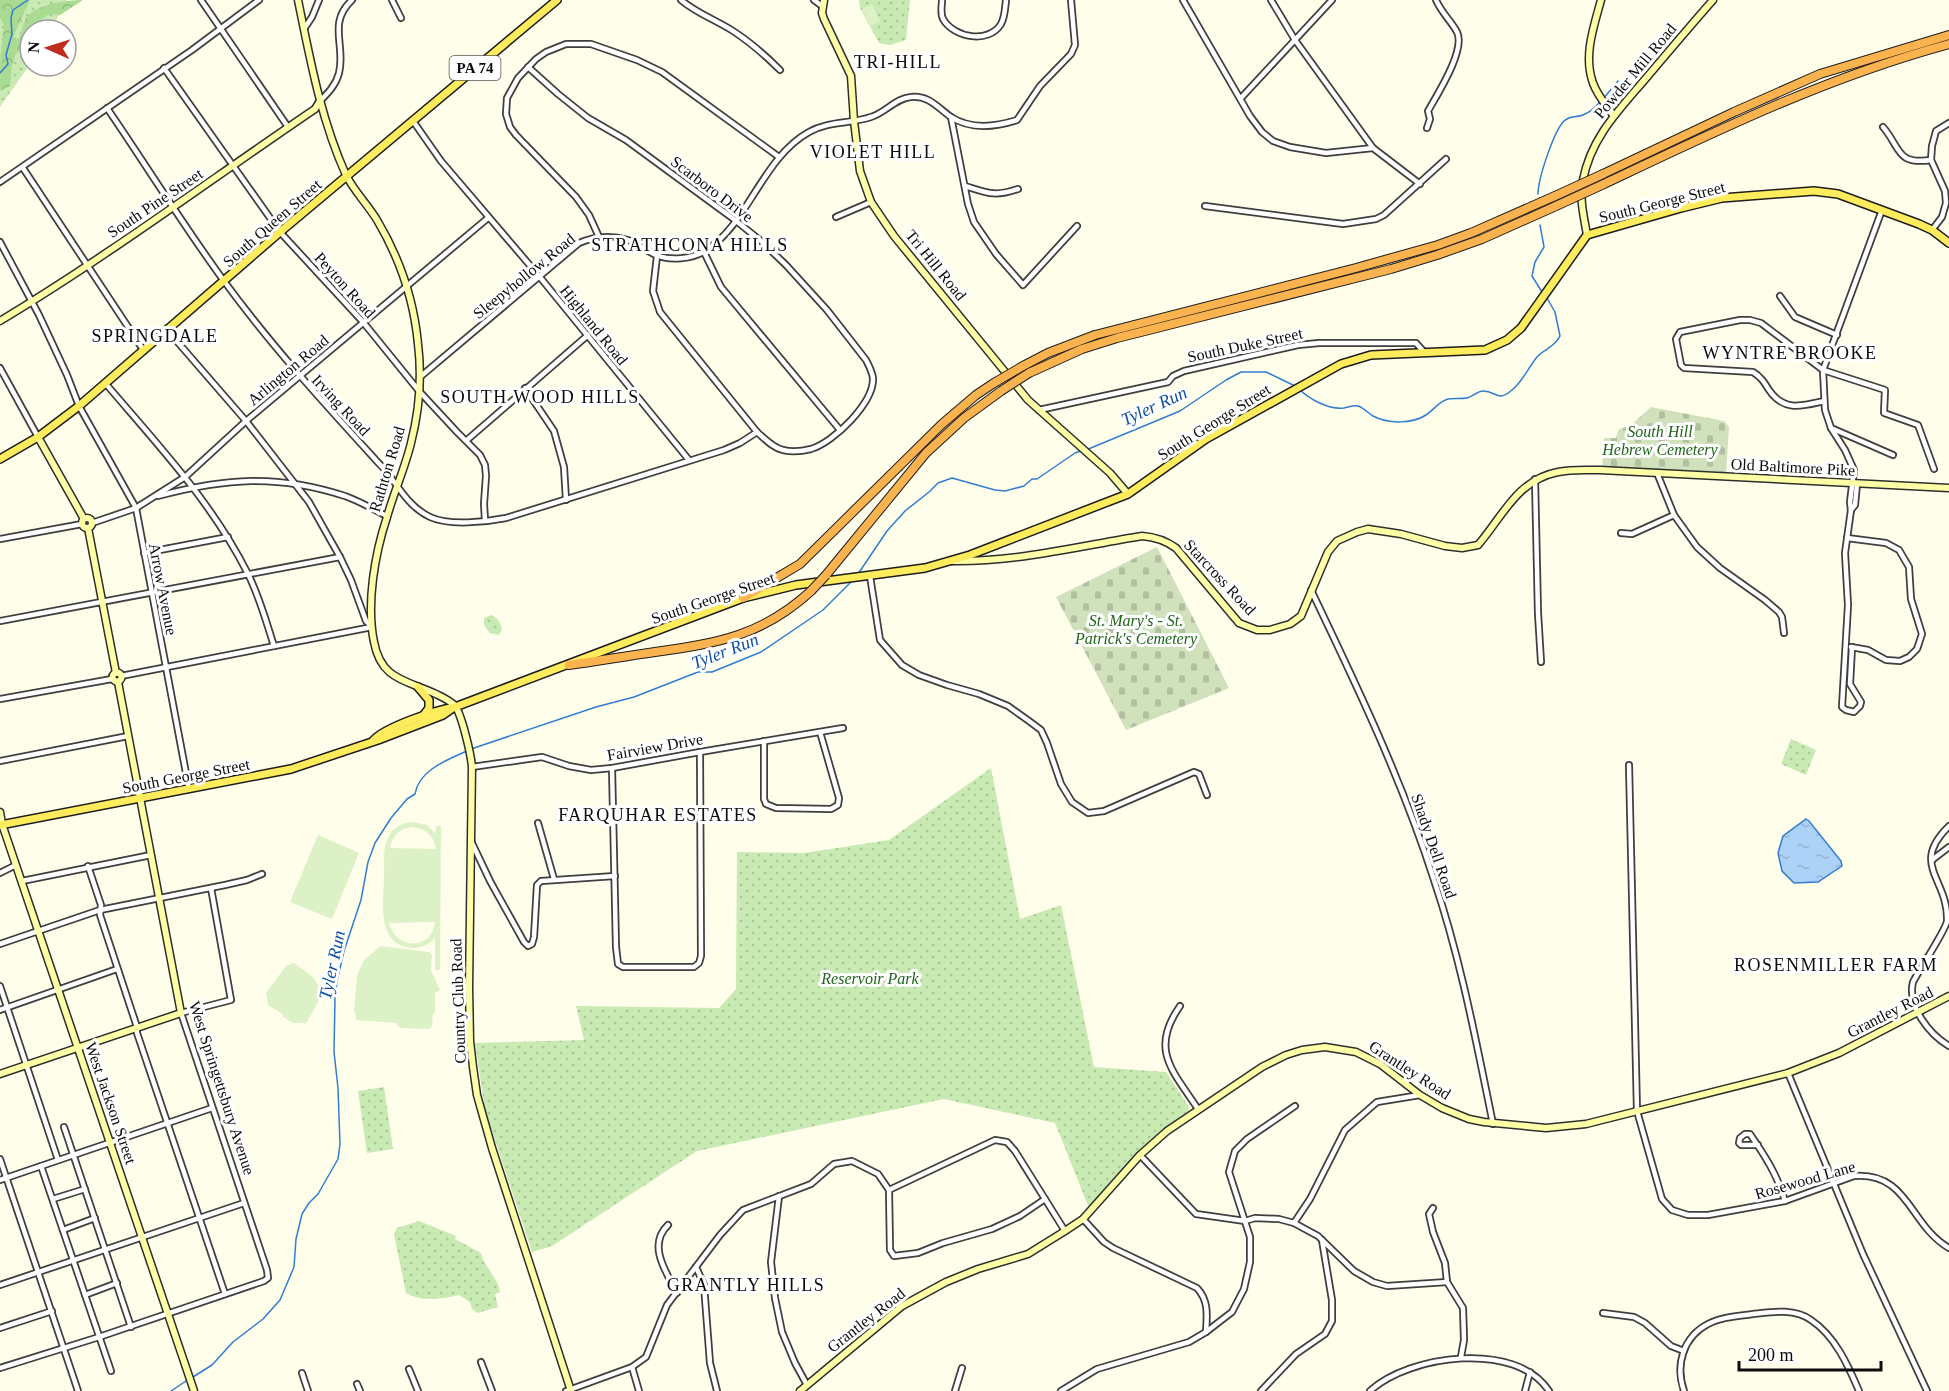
<svg xmlns="http://www.w3.org/2000/svg" width="1949" height="1391" font-family="'Times New Roman',serif">
  <style>
    .green { fill: url(#green-dots) }
    .forest { fill: url(#forest-crowns) }
    .cemetery { fill: url(#cemetery-stones) }
    .pitch { fill: #dcf1c5; fill-rule: evenodd }
    .water { fill: url(#water-ripples); stroke: #327dd2; stroke-width: 1.5 }
    .lines { fill: none; stroke-linecap: round; stroke-linejoin: round }
    .stream { stroke: #327dd2; stroke-width: 1.5 }
    .street-casing { stroke: #3f3f3f; stroke-width: 8 }
    .secondary-casing { stroke: #2e2e2e; stroke-width: 9 }
    .primary-casing { stroke: #1d1d1d; stroke-width: 10 }
    .highway-casing { stroke: #1d1d1d; stroke-width: 10 }
    .street { stroke: #fff; stroke-width: 4.5 }
    .secondary { stroke: #fdffa6; stroke-width: 6 }
    .primary { stroke: #feec5c; stroke-width: 7 }
    .highway { stroke: #fab34e; stroke-width: 8 }
    .highway-bridge-casing { stroke: #1d1d1d; stroke-width: 10; stroke-linecap: butt }
    .highway-bridge { stroke: #fab34e; stroke-width: 8 }
    .labels { text-anchor: middle; dominant-baseline: central; stroke-width: 6; stroke-linejoin: round; paint-order: stroke }
    .shield { fill: #fff; stroke: #555; stroke-width: 1.5 }
    .shield-label { font-size: 15px; font-weight: bold; fill: #0c0c0c }
    .street-label { font-size: 16px; fill: #0c0c0c; stroke: #fff }
    .park-label { font-size: 16px; font-style: italic; fill: #20651a; stroke: #fff }
    .neighbourhood-label { font-size: 18px; letter-spacing: 1.5px; fill: #0c0c0c; stroke: #fff }
    .water-label { font-size: 18px; font-style: italic; fill: #114fa1; stroke: #fff }
  </style>
  <defs>
    <pattern id="green-dots" width="8" height="8" patternUnits="userSpaceOnUse" patternTransform="scale(1.5)"><rect width="8" height="8" fill="#c9eab3"/><path d="M2 2h.1M6 6h.1" fill="none" stroke="#abc899" stroke-width="1.8" stroke-linecap="round"/></pattern>
    <pattern id="forest-crowns" width="20" height="18" patternUnits="userSpaceOnUse" patternTransform="scale(1.5)"><rect width="20" height="18" fill="#a9dc92"/><path d="M2 6a3 3 0 1 1 6 0M12 15a3 3 0 1 1 6 0" fill="none" stroke="#90bc7d"/></pattern>
    <pattern id="cemetery-stones" width="16" height="16" patternUnits="userSpaceOnUse" patternTransform="scale(1.5)"><rect width="16" height="16" fill="#d0e1bc"/><path d="M2 7V4a2 2 0 0 1 4 0v3zM10 15v-3a2 2 0 0 1 4 0v3z" fill="#b1c0a0"/></pattern>
    <pattern id="water-ripples" width="26" height="14" patternUnits="userSpaceOnUse" patternTransform="scale(1.5)"><rect width="26" height="14" fill="#add2f8"/><path d="M2 4q2-2 4 0t4 0M15 11q2-2 4 0t4 0" fill="none" stroke="#94b3d3"/></pattern>
  </defs>
  <rect width="100%" height="100%" fill="#fffeeb"/>
  <g class="green">
    <polygon points="0,0 67,0 51,30 30,30 30,64 0,107"/>
    <polygon points="859,0 910,0 906,40 890,45 879,43 860,8"/>
    <path d="M491,615C498,618 501,623 502,630L498,635L490,633L484,625V618Z"/>
    <polygon points="1791,739 1816,750 1806,775 1781,764"/>
    <polygon points="991,768 1020,919 1061,905 1094,1067 1166,1072 1189,1107 1189,1110 1136,1154 1089,1208 1055,1123 944,1099 697,1151 552,1246 532,1252 485,1110 475,1043 584,1040 576,1006 719,1008 736,989 737,852 804,853 889,840"/>
    <polygon points="384,1087 393,1149 367,1153 358,1091"/>
    <path d="M419,1221L456,1236L455,1239L481,1253C484,1268 498,1277 500,1292L495,1294L498,1307L477,1313L472,1309L470,1302L459,1295C443,1299 421,1302 406,1293L394,1234L397,1228Z"/>
  </g>
  <path class="forest" d="M0,0H30L14,35V40L18,39C22,33 22,27 25,20C33,4 67,0 83,0L60,15L50,14L43,18L32,30H30V33L15,56L12,65L10,86L0,91V60L4,24L0,18Z"/>
  <g class="cemetery">
    <polygon points="1651,407 1724,421 1729,427 1726,475 1602,469 1604,438 1616,438 1619,429 1630,426"/>
    <polygon points="1157,547 1229,688 1126,730 1056,597"/>
  </g>
  <g class="pitch">
    <polygon points="872,4 880,21 871,26 862,9"/>
    <path d="M412,822L427,825L435,833L436,826H441L440,970H435V938C427,946 418,950 406,947C376,940 384,900 384,877C385,864 382,847 389,836C394,827 402,823 412,822ZM412,827C425,828 434,835 436,849L390,848C392,835 400,829 412,827ZM435,922C432,951 396,950 389,923Z"/>
    <polygon points="318,835 359,853 332,919 290,902"/>
    <polygon points="381,946 429,952 432,955 431,970 440,990 435,993 435,1013 433,1013 432,1026 429,1029 400,1028 396,1023 356,1020 356,1015 354,1011 357,975 364,960"/>
    <path d="M294,963C326,985 326,991 306,1023H293L282,1016L283,1014L268,1005L266,993L286,966Z"/>
  </g>
  <polygon class="water" points="1806,819 1809,821 1841,861 1842,866 1818,882 1794,883 1782,871 1778,853 1783,836"/>
  <g class="lines">
    <g class="stream">
      <polyline points="0,73 8,64 6,55 12,34 11,18 13,10 28,0"/>
      <polyline points="1603,99 1618,81"/>
      <path d="M1538,194C1538,179 1553,134 1563,122C1569,115 1578,118 1585,114C1591,112 1595,107 1600,102"/>
      <polyline points="1540,225 1544,247 1535,262 1532,276 1542,292"/>
      <path d="M1299,389C1309,399 1329,410 1344,408C1349,407 1353,405 1358,406C1364,408 1368,413 1373,416C1388,424 1412,424 1426,415C1435,409 1438,402 1448,399C1454,398 1461,399 1467,398C1473,397 1477,391 1483,391C1497,391 1497,403 1512,390C1523,381 1528,368 1537,357C1544,349 1555,347 1560,336L1555,312L1547,298"/>
      <polyline points="1086,450 1180,411 1226,380 1241,372 1266,372 1295,386"/>
      <polyline points="858,574 887,531 905,511 929,492 938,483 952,478 995,490 1005,491 1024,486 1032,479 1037,479 1075,453 1081,451"/>
      <polyline points="471,749 596,707 634,697 698,672 712,672 761,652 823,610 853,580"/>
      <path d="M193,1377L212,1365L233,1342L263,1319L280,1300L294,1267L296,1239L302,1214L309,1203L318,1194L338,1159L340,1144L338,1088L334,1052L335,998L337,981L344,951L361,900L368,862L375,843L391,818L407,799L415,794C419,770 447,760 467,751"/>
      <polyline points="171,1391 186,1381"/>
    </g>
    <defs>
      <g id="street">
        <polyline points="201,0 288,127"/>
        <polyline points="392,0 401,18"/>
        <path d="M681,0C696,13 716,20 733,31C750,42 766,56 780,70"/>
        <polyline points="814,0 822,6"/>
        <path d="M942,0C942,6 940,13 943,19C954,38 989,44 1001,24C1005,17 1005,8 1006,0"/>
        <polyline points="1183,0 1250,116 1262,132 1273,141 1290,147 1326,153 1373,148"/>
        <polyline points="1271,0 1295,40 1373,148 1420,184"/>
        <polyline points="304,29 312,17 319,0"/>
        <path d="M528,67L558,94L588,118L626,140L735,220L761,241L786,265L827,310L866,360C869,366 872,371 873,378C874,403 834,442 811,449C803,451 791,452 783,450C773,448 765,439 757,432L660,312L653,291L657,256"/>
        <polyline points="164,68 280,232 363,322 419,391 457,432 480,455 485,465 486,476 484,504 485,520"/>
        <polyline points="1241,98 1332,0"/>
        <path d="M320,101C328,93 336,85 339,73C346,46 327,23 352,0"/>
        <path d="M107,108C146,165 183,225 224,281C270,344 322,401 374,458C379,464 385,469 389,475C401,491 411,508 430,517C449,526 486,522 506,518L724,450L740,443L757,432"/>
        <polyline points="951,117 968,204 974,222 996,254 1023,285 1077,226"/>
        <polyline points="413,121 441,161 539,276 689,460"/>
        <path d="M1883,127C1901,148 1896,165 1931,160"/>
        <path d="M1427,128L1430,119L1428,111C1437,95 1466,50 1457,32C1451,21 1441,12 1436,0"/>
        <polyline points="23,168 144,351"/>
        <polyline points="0,182 192,50 259,0"/>
        <path d="M965,186C988,193 994,197 1018,189"/>
        <polyline points="1205,206 1343,224 1376,219 1384,215 1446,159"/>
        <polyline points="836,217 871,202"/>
        <polyline points="1932,230 1942,217 1946,203 1945,191 1931,160 1932,146 1936,131 1949,123"/>
        <polyline points="599,237 589,215 576,197 516,135 510,127 506,114 507,98 518,78 536,59 546,52 566,44 591,44 637,60 662,72 779,157"/>
        <polyline points="0,242 39,315 67,375 79,406 136,508 189,789"/>
        <polyline points="704,252 721,287 840,430"/>
        <polyline points="1780,296 1795,317 1837,335"/>
        <polyline points="168,331 246,421 309,502 340,557 351,580 366,621 372,627"/>
        <polyline points="0,368 38,437"/>
        <path d="M420,377L579,243C595,236 611,235 628,240C638,243 646,251 656,255C670,261 692,259 705,251C748,225 762,158 809,132C828,121 850,124 871,117C885,113 896,98 911,97C929,95 938,108 951,117C971,130 995,127 1017,120L1040,86L1071,54L1075,45L1071,0"/>
        <path d="M106,384C157,444 211,501 247,572C259,595 266,621 274,646"/>
        <polyline points="525,388 554,431 564,467 566,500"/>
        <path d="M1824,401C1802,406 1784,412 1769,390C1764,382 1761,377 1753,372L1684,368L1681,365L1676,339L1680,332L1740,320H1750L1761,323L1823,370L1885,390L1884,413L1918,425L1934,469"/>
        <polyline points="1039,410 1168,382 1173,376 1184,371 1298,345 1319,343 1416,343 1424,352"/>
        <polyline points="1831,428 1893,455"/>
        <polyline points="467,440 588,335"/>
        <polyline points="1657,473 1674,515 1697,547 1720,568 1765,600 1779,612 1782,617 1784,633"/>
        <polyline points="1535,479 1538,613 1541,662"/>
        <path d="M158,496C226,478 277,474 345,496C359,501 373,509 387,516"/>
        <polyline points="1851,510 1855,505 1857,484"/>
        <polyline points="92,523 136,508 185,477 246,421 488,218"/>
        <polyline points="1621,533 1632,534 1674,515"/>
        <polyline points="1847,538 1886,543 1899,550 1909,567 1911,599 1922,634 1917,649 1909,657 1900,661 1886,660 1868,650 1851,647"/>
        <polyline points="0,539 82,524"/>
        <polyline points="144,553 228,537"/>
        <polyline points="870,576 880,640 902,665 919,675 947,685 979,694 1008,706 1029,721 1041,730 1047,743 1061,784 1072,802 1088,813 1104,811 1194,772 1199,774 1207,795"/>
        <path d="M1311,590C1356,684 1402,780 1434,880C1461,960 1476,1041 1493,1124"/>
        <polyline points="0,621 340,557"/>
        <polyline points="1852,647 1850,684 1861,702 1860,706 1854,712 1846,710 1842,707 1848,605 1845,553 1851,510 1850,502 1854,470 1845,450 1831,428 1825,410 1823,370 1882,210"/>
        <polyline points="121,676 372,627"/>
        <polyline points="0,699 112,679"/>
        <polyline points="764,741 764,799 766,804 776,808 831,809 838,805 839,798 820,732"/>
        <polyline points="0,761 128,736"/>
        <path d="M1629,765L1637,1111L1662,1199L1672,1210L1688,1215H1708L1785,1201L1854,1176C1909,1172 1909,1225 1949,1248"/>
        <polyline points="472,767 542,757 569,766 591,770 612,768 700,752 843,728"/>
        <polyline points="612,768 616,947 618,964 623,967 694,967 699,963 701,956 700,752"/>
        <polyline points="538,823 554,879"/>
        <path d="M1949,826C1909,865 1949,879 1947,921C1946,930 1919,970 1913,982C1907,1006 1929,1034 1949,1046"/>
        <polyline points="472,843 490,881 524,942 528,946 532,944 534,937 537,885 541,881 615,876"/>
        <polyline points="1932,860 1949,847"/>
        <polyline points="88,866 101,905 100,915 136,1024 137,1033 225,1294"/>
        <polyline points="0,873 16,865"/>
        <polyline points="22,881 151,855"/>
        <polyline points="0,944 100,910 225,885 247,880 262,874"/>
        <polyline points="0,986 58,1160"/>
        <path d="M1180,1006C1149,1050 1173,1071 1198,1109"/>
        <polyline points="0,1010 117,969"/>
        <polyline points="1788,1073 1863,1254 1927,1391"/>
        <polyline points="64,1127 131,1327"/>
        <path d="M1758,1145H1741L1739,1143L1740,1138L1745,1134H1750C1765,1156 1778,1176 1785,1201"/>
        <polyline points="1140,1155 1196,1214 1245,1221 1255,1218 1279,1219 1294,1223 1318,1236 1354,1271 1373,1282 1387,1286 1447,1282"/>
        <polyline points="0,1159 78,1391"/>
        <polyline points="41,1166 111,1371"/>
        <polyline points="0,1180 212,1108"/>
        <polyline points="889,1190 890,1250 894,1256 918,1253 943,1243 992,1229 1020,1216 1045,1199"/>
        <polyline points="779,1196 771,1262 775,1298 782,1332 795,1363 807,1385"/>
        <polyline points="53,1199 85,1189"/>
        <polyline points="1433,1208 1429,1214 1433,1232 1445,1263 1447,1282 1463,1308 1464,1340 1461,1357"/>
        <path d="M1083,1219L1104,1242L1113,1248L1197,1288C1209,1301 1207,1315 1206,1332"/>
        <polyline points="1294,1223 1310,1199 1345,1130 1377,1102 1420,1095"/>
        <path d="M668,1225C647,1245 666,1272 677,1293"/>
        <polyline points="63,1230 95,1218"/>
        <polyline points="696,1267 704,1285 710,1363 717,1391"/>
        <polyline points="0,1285 244,1203"/>
        <polyline points="85,1295 117,1283"/>
        <polyline points="1603,1313 1634,1317 1645,1323 1671,1346 1684,1351"/>
        <polyline points="0,1328 52,1311"/>
        <polyline points="481,1362 492,1391"/>
        <polyline points="632,1367 639,1391"/>
        <polyline points="0,1368 99,1337 264,1281 268,1278 267,1270 181,1013 231,1000 211,888"/>
        <polyline points="409,1369 418,1391"/>
        <polyline points="302,1373 308,1391"/>
        <polyline points="357,1384 360,1391"/>
        <polyline points="566,1391 632,1367 646,1357 667,1305 720,1235 743,1210 811,1184 834,1164 852,1161 878,1174 889,1190 995,1140 1007,1142 1015,1151 1065,1231"/>
        <polyline points="955,1391 962,1368"/>
        <polyline points="1061,1391 1097,1369 1189,1342 1206,1332 1232,1312 1244,1289 1250,1262 1250,1237 1229,1172 1235,1151 1247,1139 1295,1106"/>
        <polyline points="1261,1391 1296,1354 1325,1334 1332,1321 1332,1300 1322,1240"/>
        <path d="M1370,1391C1409,1355 1516,1340 1549,1391"/>
        <polyline points="1525,1391 1530,1372"/>
        <path d="M1684,1391C1675,1365 1683,1337 1708,1324C1721,1317 1738,1316 1753,1314C1771,1312 1794,1308 1811,1320C1835,1336 1848,1365 1859,1391"/>
      </g>
      <g id="secondary">
        <path d="M298,0C310,59 321,120 346,175C354,191 368,205 377,220C399,257 414,301 418,344C422,377 419,412 411,443C405,468 394,492 387,517C375,553 366,604 374,642C381,680 406,680 436,694C442,697 451,701 455,706C462,715 471,755 472,767L469,987L470,1041L473,1067L477,1095L492,1148L571,1391"/>
        <polyline points="824,0 822,13 824,19 851,76 854,121 860,171 871,202 894,236 1028,400 1110,473 1128,494"/>
        <path d="M1601,0C1594,26 1583,56 1593,83C1597,95 1606,105 1613,115"/>
        <path d="M1587,235C1584,217 1579,199 1583,180C1591,137 1620,109 1647,77C1669,51 1691,25 1713,0"/>
        <path d="M0,321C108,256 210,180 315,109L320,101"/>
        <polyline points="38,437 84,519"/>
        <circle cx="87" cy="523" r="5"/>
        <polyline points="88,528 116,673"/>
        <path d="M953,561C1016,562 1080,546 1142,536C1155,537 1165,540 1176,548L1239,623L1257,630H1270L1290,624L1301,616L1328,552L1337,541L1357,532L1368,529L1401,534L1445,546L1462,548L1478,545C1503,516 1517,480 1558,472C1571,469 1586,470 1600,470L1949,488"/>
        <circle cx="117" cy="677" r="4.5"/>
        <polyline points="0,812 2,824 194,1391"/>
        <polyline points="0,1074 181,1013 118,682"/>
        <polyline points="800,1391 902,1306 946,1282 978,1269 1028,1254 1065,1231 1083,1219 1140,1155 1167,1131 1262,1067 1286,1055 1302,1050 1325,1047 1356,1052 1380,1064 1420,1095 1442,1108 1469,1119 1484,1122 1546,1128 1586,1124 1788,1073 1839,1053 1949,996"/>
      </g>
      <g id="primary">
        <polyline points="0,459 38,437 79,406 280,232 557,0"/>
        <polyline points="418,687 429,700 429,708 423,716"/>
        <path d="M373,741C384,727 437,710 455,707L743,598L796,585L925,568L970,555L1128,494L1206,439L1341,364L1371,355L1485,350L1507,340L1521,328L1587,235L1681,208L1722,198L1814,191L1838,194L1919,224L1932,230L1949,243"/>
        <polyline points="0,825 291,769 378,740 443,715 453,708"/>
      </g>
      <g id="highway">
        <polyline points="1603,174 1734,112 1820,74 1949,35"/>
        <path d="M1604,184C1718,130 1827,77 1949,44"/>
        <polyline points="1023,366 1048,353 1095,335 1356,268 1438,245 1471,233 1555,196"/>
        <polyline points="1029,373 1082,349 1117,338 1391,269 1437,255 1482,239 1556,206"/>
        <polyline points="826,575 926,453 964,418 1001,391"/>
        <polyline points="743,598 800,564 942,424 976,395 994,383"/>
        <path d="M569,665C598,661 626,656 655,652C718,643 762,636 811,591"/>
      </g>
    </defs>
    <use href="#street" class="street-casing"/>
    <use href="#secondary" class="secondary-casing"/>
    <use href="#primary" class="primary-casing"/>
    <use href="#highway" class="highway-casing"/>
    <use href="#street" class="street"/>
    <use href="#secondary" class="secondary"/>
    <use href="#primary" class="primary"/>
    <use href="#highway" class="highway"/>
    <defs>
      <g id="highway-bridge">
        <polyline points="1555,196 1603,174"/>
        <polyline points="1556,206 1604,184"/>
        <polyline points="994,383 1023,366"/>
        <polyline points="1001,391 1029,373"/>
        <polyline points="811,591 826,575"/>
      </g>
    </defs>
    <use href="#highway-bridge" class="highway-bridge-casing"/>
    <use href="#highway-bridge" class="highway-bridge"/>
  </g>
  <g class="labels">
    <rect class="shield" x="449.5" y="56" width="51" height="24" rx="4.5"/>
    <g class="shield-label">
      <text x="475" y="68">PA 74</text>
    </g>
    <g class="street-label">
      <text transform="translate(1635 71) rotate(-50)">Powder Mill Road</text>
      <text transform="translate(712 189) rotate(37)">Scarboro Drive</text>
      <text transform="translate(1662 202) rotate(-14)">South George Street</text>
      <text transform="translate(155 203) rotate(-34)">South Pine Street</text>
      <text transform="translate(272 223) rotate(-41)">South Queen Street</text>
      <text transform="translate(936 265) rotate(51)">Tri Hill Road</text>
      <text transform="translate(524 276) rotate(-39)">Sleepyhollow Road</text>
      <text transform="translate(345 285) rotate(48)">Peyton Road</text>
      <text transform="translate(594 325) rotate(51)">Highland Road</text>
      <text transform="translate(1245 345) rotate(-12)">South Duke Street</text>
      <text transform="translate(288 370) rotate(-40)">Arlington Road</text>
      <text transform="translate(341 405) rotate(47)">Irving Road</text>
      <text transform="translate(1214 422) rotate(-32)">South George Street</text>
      <text transform="translate(1793 467) rotate(3)">Old Baltimore Pike</text>
      <text transform="translate(387 469) rotate(-73)">Rathton Road</text>
      <text transform="translate(1220 577) rotate(47)">Starcross Road</text>
      <text transform="translate(163 589) rotate(79)">Arrow Avenue</text>
      <text transform="translate(713 598) rotate(-19)">South George Street</text>
      <text transform="translate(655 747) rotate(-10)">Fairview Drive</text>
      <text transform="translate(186 776) rotate(-11)">South George Street</text>
      <text transform="translate(1434 846) rotate(71)">Shady Dell Road</text>
      <text transform="translate(458 1001) rotate(-92)">Country Club Road</text>
      <text transform="translate(1890 1012) rotate(-27)">Grantley Road</text>
      <text transform="translate(1410 1070) rotate(33)">Grantley Road</text>
      <text transform="translate(222 1088) rotate(72)">West Springettsbury Avenue</text>
      <text transform="translate(111 1103) rotate(71)">West Jackson Street</text>
      <text transform="translate(1805 1180) rotate(-16)">Rosewood Lane</text>
      <text transform="translate(866 1320) rotate(-38)">Grantley Road</text>
    </g>
    <g class="park-label">
      <text x="1660" y="431">South Hill<tspan x="1660" dy="18">Hebrew Cemetery</tspan></text>
      <text x="1136" y="620">St. Mary's - St.<tspan x="1136" dy="18">Patrick's Cemetery</tspan></text>
      <text x="870" y="978">Reservoir Park</text>
    </g>
    <g class="neighbourhood-label">
      <text x="898" y="62">TRI-HILL</text>
      <text x="873" y="152">VIOLET HILL</text>
      <text x="690" y="245">STRATHCONA HILLS</text>
      <text x="155" y="336">SPRINGDALE</text>
      <text x="1790" y="353">WYNTRE BROOKE</text>
      <text x="540" y="397">SOUTH WOOD HILLS</text>
      <text x="658" y="815">FARQUHAR ESTATES</text>
      <text x="1836" y="965">ROSENMILLER FARM</text>
      <text x="746" y="1285">GRANTLY HILLS</text>
    </g>
    <g class="water-label">
      <text transform="translate(1154 406) rotate(-25)">Tyler Run</text>
      <text transform="translate(725 651) rotate(-21)">Tyler Run</text>
      <text transform="translate(332 965) rotate(-78)">Tyler Run</text>
    </g>
  </g>
  <g transform="translate(48 48) rotate(273)"><circle r="28" fill="#ffffff" stroke="#9e9e9e" stroke-width="1.5"/>
  <path d="M0-4.5L10 22L0 15L-10 22Z" fill="#c02d1f"/>
  <text y="-9" font-size="16" font-weight="bold" text-anchor="middle" fill="#0c0c0c">N</text>
  </g>
  <path d="M1739 1361v9h142v-9" fill="none" stroke="#0c0c0c" stroke-width="3"/>
  <text x="1748" y="1361" font-size="18" fill="#0c0c0c" stroke="#ffffff" stroke-width="4.5" paint-order="stroke">200 m</text>
</svg>
